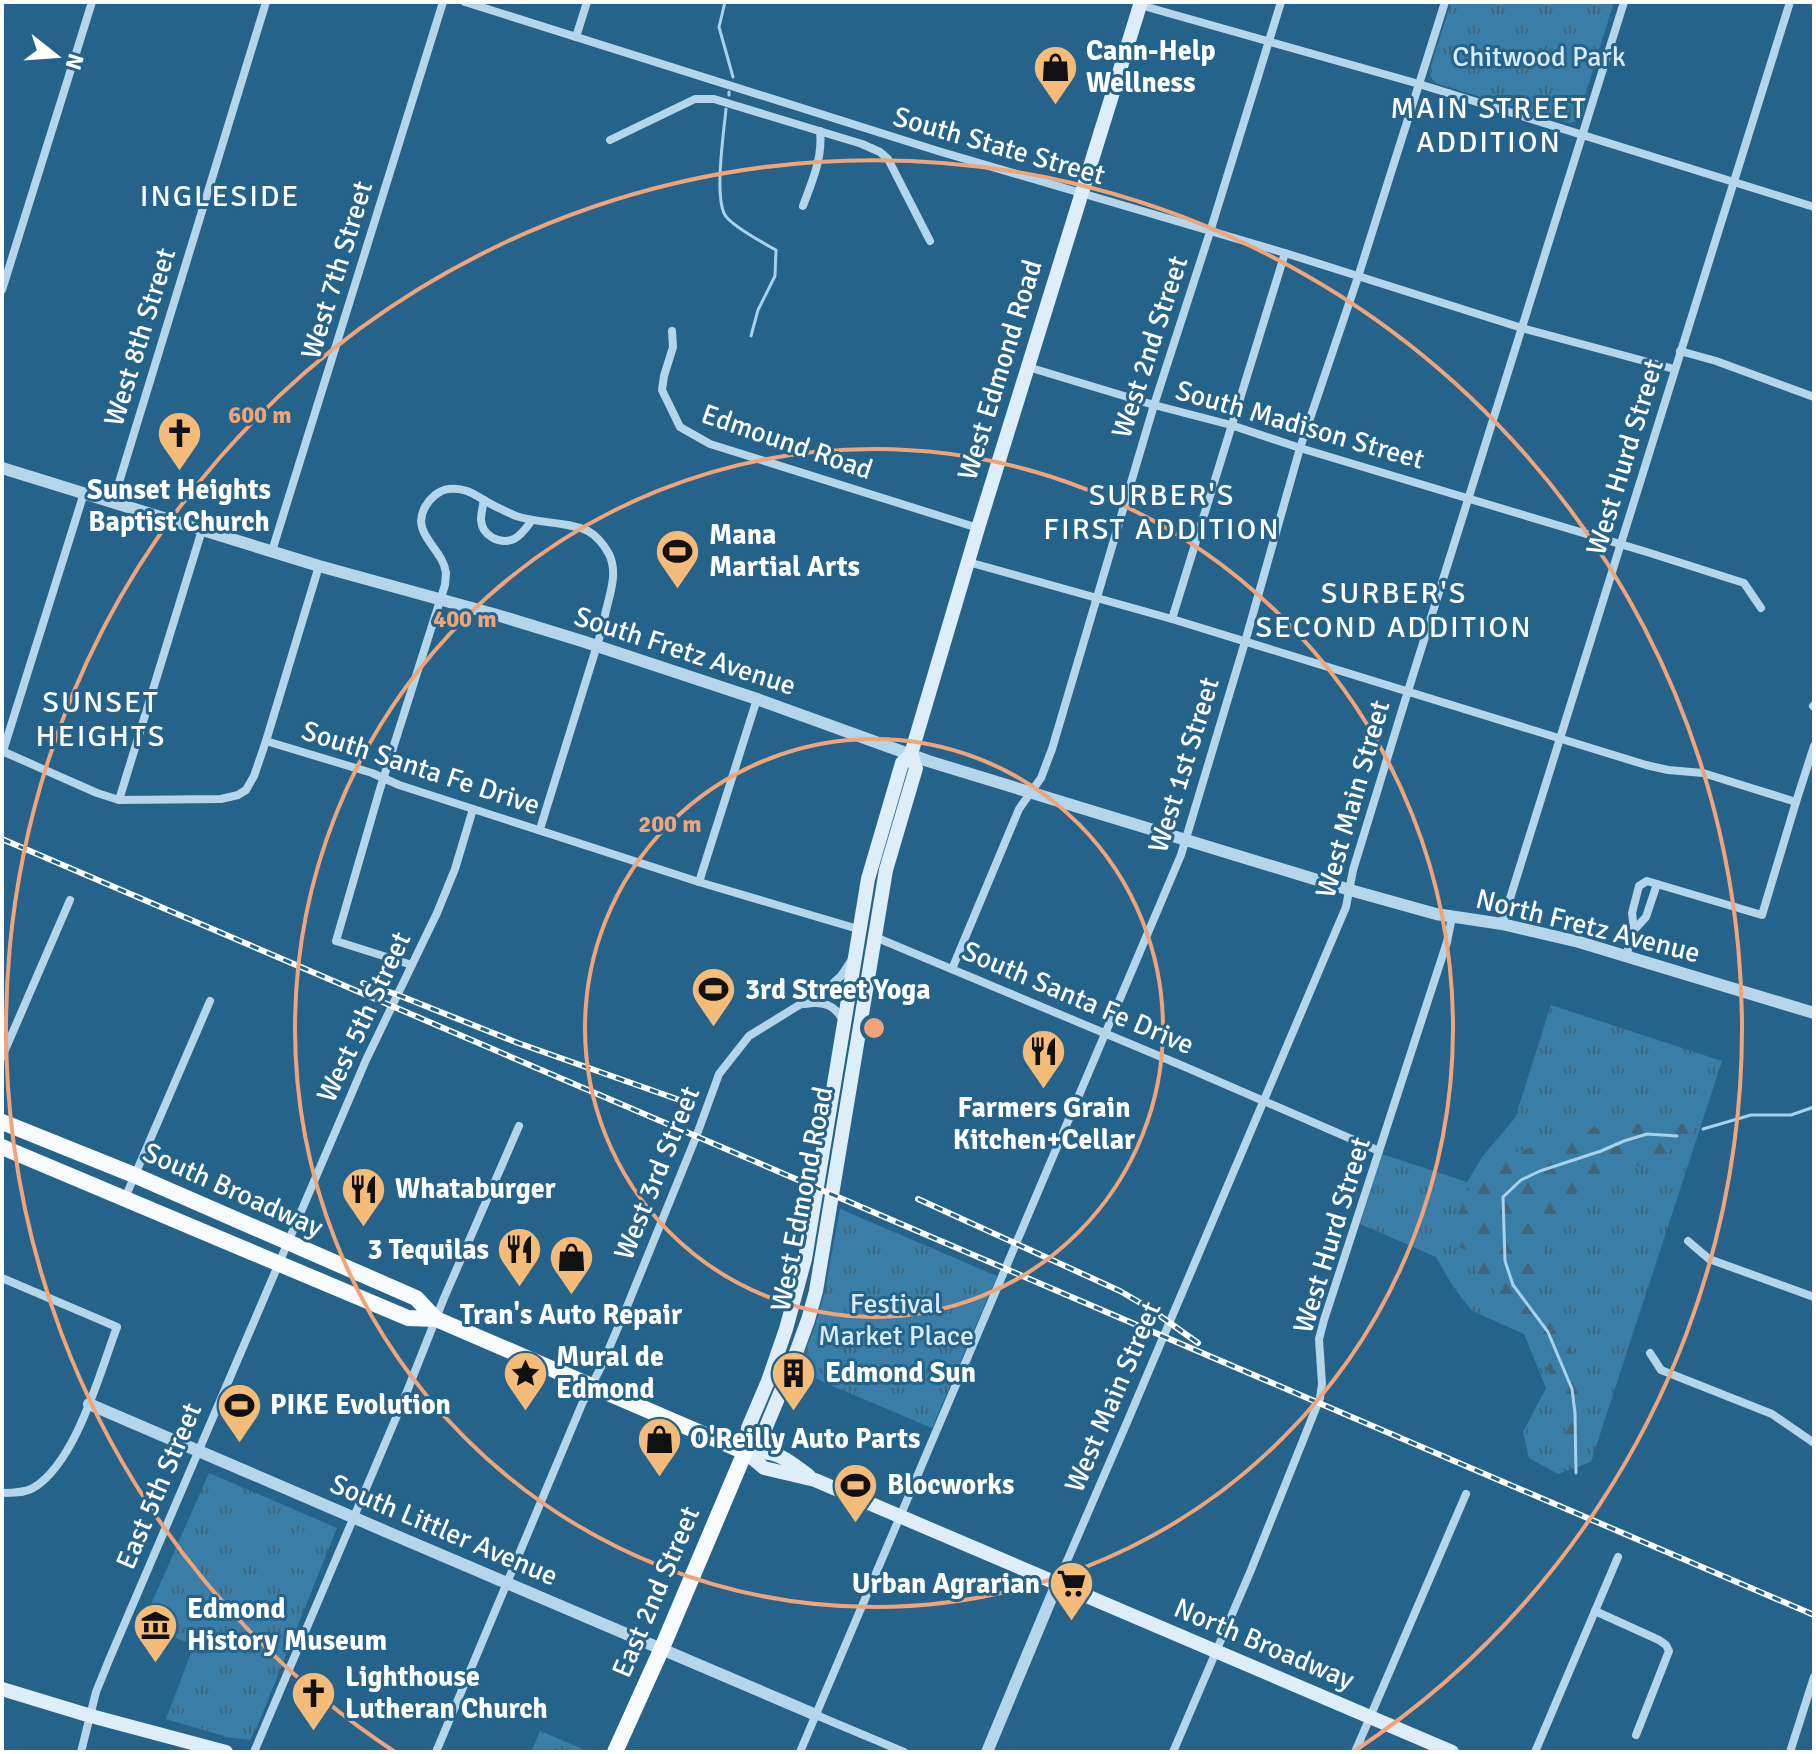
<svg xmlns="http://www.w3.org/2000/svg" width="1816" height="1754" font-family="Signika,sans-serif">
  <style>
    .grass { fill: url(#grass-tufts) }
    .forest { fill: url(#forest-firs) }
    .pitch { fill: #3a7ea8 }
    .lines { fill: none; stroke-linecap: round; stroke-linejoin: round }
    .stream { stroke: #a8d2eb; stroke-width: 3 }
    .minor { stroke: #b4d5ea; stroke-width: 8 }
    .tertiary { stroke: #b4d5ea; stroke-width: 12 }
    .secondary { stroke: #deeef8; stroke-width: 14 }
    .primary { stroke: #f7fbfe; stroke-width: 16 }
    .rail-casing { stroke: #fff; stroke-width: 6 }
    .rail { stroke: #25638b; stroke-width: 3; stroke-dasharray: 9; stroke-linecap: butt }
    .ring { fill: none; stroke: #f2a479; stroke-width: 4 }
    .labels { text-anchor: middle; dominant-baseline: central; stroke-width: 6; stroke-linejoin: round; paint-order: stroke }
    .poi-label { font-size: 28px; font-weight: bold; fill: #fff; stroke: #25638b; text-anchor: start }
    .park-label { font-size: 28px; fill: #d8ecf8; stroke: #25638b }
    .street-label { font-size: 28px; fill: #fff; stroke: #25638b }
    .neighbourhood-label { font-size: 30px; letter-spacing: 2px; fill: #fff; stroke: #25638b }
    .centre { fill: #f2a479; stroke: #25638b; stroke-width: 4 }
    .ring-label { font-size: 24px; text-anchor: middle; font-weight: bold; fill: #f2a479; stroke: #25638b; stroke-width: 6; stroke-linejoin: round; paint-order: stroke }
  </style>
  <defs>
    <pattern id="grass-tufts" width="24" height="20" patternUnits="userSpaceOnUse" patternTransform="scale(2)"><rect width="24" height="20" fill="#3a7ea8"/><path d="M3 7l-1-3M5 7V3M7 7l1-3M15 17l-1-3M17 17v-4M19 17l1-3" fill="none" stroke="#43657a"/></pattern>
    <pattern id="forest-firs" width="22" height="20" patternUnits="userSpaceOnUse" patternTransform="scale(2)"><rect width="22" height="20" fill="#3a7ea8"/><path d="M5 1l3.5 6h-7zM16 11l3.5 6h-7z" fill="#43657a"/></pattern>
  </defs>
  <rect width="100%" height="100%" fill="#25638b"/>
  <g class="grass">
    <path d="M1451,2H1614L1584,99V108L1581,120L1570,123L1565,122L1438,84C1432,80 1429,77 1430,69Z"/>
    <polygon points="1551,1005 1722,1061 1591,1462 1558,1474 1529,1458 1523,1432 1546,1388 1524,1334 1472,1311 1454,1288 1436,1257 1360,1224 1382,1154 1467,1182 1482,1157 1515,1118"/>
    <polygon points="840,1209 997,1276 932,1428 823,1382 798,1368 814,1329 824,1295"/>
    <polygon points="209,1473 337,1528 257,1727 250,1740 227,1737 166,1719 194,1645 142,1625"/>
    <polygon points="540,1731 590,1752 531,1752"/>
  </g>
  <path class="forest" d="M1615,1124H1693L1685,1148H1673L1648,1163L1615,1172L1583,1186L1548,1225L1537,1290L1559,1318L1588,1394L1586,1449L1565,1450C1566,1434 1567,1415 1563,1399C1561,1391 1555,1385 1551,1377C1538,1351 1529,1319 1501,1305L1495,1286L1477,1276L1476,1254L1455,1246L1446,1239L1476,1175L1491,1155L1512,1154L1576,1131Z"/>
  <g class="pitch">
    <polygon points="1545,59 1580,69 1574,90 1539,80"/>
    <polygon points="242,1523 273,1536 267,1551 235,1538"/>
    <polygon points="299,1529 318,1538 304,1570 285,1562"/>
  </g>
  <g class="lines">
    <g class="stream">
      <polyline points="725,2 719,27 733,77"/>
      <polyline points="729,95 729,92"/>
      <path d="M726,109C724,131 714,196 725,215C731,225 765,244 776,250L775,276L758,310L751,336"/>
      <polyline points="1703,1129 1751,1115 1791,1115 1814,1107"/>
      <polyline points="1576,1473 1575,1413 1572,1389 1548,1332 1513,1285 1505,1261 1503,1197 1521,1180 1540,1171 1601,1151 1624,1141 1647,1134 1677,1136"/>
    </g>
    <g class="minor">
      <polyline points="465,2 938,151 1285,253 1522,328 1674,369"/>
      <polyline points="1140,5 1419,84 1814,207"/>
      <polyline points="576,37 587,2"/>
      <polyline points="610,140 695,99 714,99 862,144 880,152 888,159 930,241"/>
      <path d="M803,206C812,181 823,158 820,131"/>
      <polyline points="2,290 92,2"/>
      <polyline points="672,331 673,347 664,376 662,390 680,427 710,444 978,528"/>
      <polyline points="1680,351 1716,361 1814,397"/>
      <polyline points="1028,367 1154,405 1231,425 1300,448 1650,553 1744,583 1761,608"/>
      <path d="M484,500C483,506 481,513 481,520C482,536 500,545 514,539C522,535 527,527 532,520"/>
      <polyline points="113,502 266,2"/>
      <polyline points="272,551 443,2"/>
      <polyline points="968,562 1172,619 1646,765 1668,770 1703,773 1796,802 1814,746"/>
      <polyline points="1172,619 1285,253"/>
      <polyline points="1813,706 1814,707"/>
      <polyline points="266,741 319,566"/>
      <polyline points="2,751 97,793 119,800 221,799 238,795 246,790 254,776 266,741 372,773 399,785 699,882 858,929"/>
      <polyline points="3,751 84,493"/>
      <polyline points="119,800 202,530"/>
      <polyline points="699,882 757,699"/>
      <path d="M1502,924C1599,617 1692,309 1790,2"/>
      <polyline points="1634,930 1646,917 1657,884"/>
      <polyline points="875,937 1183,1066 1379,1151"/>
      <polyline points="1626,956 1634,930 1632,913 1639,886 1647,881 1657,884 1762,915 1796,802"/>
      <path d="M412,965L336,941L380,789L445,585C445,584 446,574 446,573C443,548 410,534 425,507C430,498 439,490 449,489C466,487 475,495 489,503C498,508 507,512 516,516C539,524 566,521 588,531C597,536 604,545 609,554C620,577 606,601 603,626L540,829"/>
      <polyline points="952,969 1019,809 1041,778 1052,749 1154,405 1210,232 1281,2"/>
      <path d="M805,1004C822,1001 835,1004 843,1021"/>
      <polyline points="2,1057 70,900"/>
      <polyline points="125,1198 210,1001"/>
      <polyline points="1688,1241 1709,1259 1814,1297"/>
      <path d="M2,1278L117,1327C100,1372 76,1463 33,1488C24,1493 12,1493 2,1493"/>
      <polyline points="1650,1353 1661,1370 1772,1414 1814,1443"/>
      <path d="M1057,1584C1155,1359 1251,1133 1346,907L1353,870L1408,691L1624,2"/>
      <polyline points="1595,1611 1659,1640 1666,1645 1669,1651 1636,1735"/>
      <polyline points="816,1715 904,1752"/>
      <polyline points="81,1752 96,1692 109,1660 366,1060 437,913 455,869 473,809"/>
      <polyline points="254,1752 404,1399 444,1298 519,1126"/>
      <polyline points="436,1752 582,1404 601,1367 628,1304 696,1137 719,1074 749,1036 830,986 841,976 851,961"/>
      <polyline points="800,1752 1181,855 1245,642 1300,448 1358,277 1445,2"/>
      <polyline points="1173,1752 1251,1570 1320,1398 1322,1384 1319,1339 1324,1320 1447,942 1452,917"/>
      <polyline points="1355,1752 1466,1494"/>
      <polyline points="1535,1752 1618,1557"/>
      <polyline points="1790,1752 1814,1677"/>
    </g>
    <g class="tertiary">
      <polyline points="2,468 319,566 497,615 582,641 757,699 928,761 1350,890 1436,914 1502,924 1579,942 1814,1013"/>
      <path d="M89,1404C331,1508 574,1612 816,1715"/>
      <polyline points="987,1752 1057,1584"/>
    </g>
    <g class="secondary">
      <polyline points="745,1452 748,1428 768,1381 786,1329 805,1259 868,879 902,763 911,754 978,528 1141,2"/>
      <polyline points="745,1452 764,1468 815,1480 1452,1752"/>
      <polyline points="745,1452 763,1434 789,1372 808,1320 816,1291 886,870 916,768 911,754"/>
      <path d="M745,1452C778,1451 783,1456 809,1476"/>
      <polyline points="2,1689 91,1716 226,1752"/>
    </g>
    <g class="primary">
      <polyline points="2,1122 134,1175 416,1298 436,1319"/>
      <polyline points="2,1147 408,1318 436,1319 745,1452 662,1648 615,1752"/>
    </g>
    <defs>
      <g id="rail">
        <polyline points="2,839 1814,1615"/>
        <polyline points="363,983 398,995 518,1043 688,1103"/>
        <polyline points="918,1199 1120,1291 1149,1308 1198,1343"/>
      </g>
    </defs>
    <use href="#rail" class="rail-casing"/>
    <use href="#rail" class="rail"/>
  </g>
  <g class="ring">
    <circle cx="874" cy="1028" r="289"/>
    <circle cx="874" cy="1028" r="579"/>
    <path d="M395 1752A868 868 0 1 1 1353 1752"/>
  </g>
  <defs>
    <symbol id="shop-pin" viewBox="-11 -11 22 30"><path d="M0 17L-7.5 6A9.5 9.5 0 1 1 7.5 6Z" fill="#f4bc78" stroke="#25638b"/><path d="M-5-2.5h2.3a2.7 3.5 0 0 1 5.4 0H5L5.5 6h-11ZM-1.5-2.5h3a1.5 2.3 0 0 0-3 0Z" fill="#111"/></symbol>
    <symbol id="church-pin" viewBox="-11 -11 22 30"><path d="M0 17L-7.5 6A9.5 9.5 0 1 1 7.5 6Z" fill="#f4bc78" stroke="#25638b"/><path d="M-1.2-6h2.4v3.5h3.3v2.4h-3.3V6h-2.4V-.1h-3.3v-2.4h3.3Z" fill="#111"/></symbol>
    <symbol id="stadium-pin" viewBox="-11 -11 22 30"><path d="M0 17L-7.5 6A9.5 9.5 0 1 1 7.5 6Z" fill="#f4bc78" stroke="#25638b"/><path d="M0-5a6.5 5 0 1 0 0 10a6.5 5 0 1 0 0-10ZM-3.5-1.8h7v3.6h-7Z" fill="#111"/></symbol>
    <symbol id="restaurant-pin" viewBox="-11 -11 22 30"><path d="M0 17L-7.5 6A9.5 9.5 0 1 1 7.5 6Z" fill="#f4bc78" stroke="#25638b"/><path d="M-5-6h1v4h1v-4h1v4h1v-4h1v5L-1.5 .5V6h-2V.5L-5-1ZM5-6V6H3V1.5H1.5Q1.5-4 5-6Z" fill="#111"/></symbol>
    <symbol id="sight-pin" viewBox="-11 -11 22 30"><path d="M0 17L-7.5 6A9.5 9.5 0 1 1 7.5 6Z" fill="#f4bc78" stroke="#25638b"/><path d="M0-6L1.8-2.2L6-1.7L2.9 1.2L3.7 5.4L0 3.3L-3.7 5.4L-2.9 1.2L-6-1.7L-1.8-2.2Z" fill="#111"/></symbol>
    <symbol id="building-pin" viewBox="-11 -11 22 30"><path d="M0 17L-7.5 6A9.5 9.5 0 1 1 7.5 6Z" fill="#f4bc78" stroke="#25638b"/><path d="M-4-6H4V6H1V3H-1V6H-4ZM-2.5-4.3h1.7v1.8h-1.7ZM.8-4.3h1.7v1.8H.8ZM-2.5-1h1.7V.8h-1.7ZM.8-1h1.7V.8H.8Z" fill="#111"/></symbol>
    <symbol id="supermarket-pin" viewBox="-11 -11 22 30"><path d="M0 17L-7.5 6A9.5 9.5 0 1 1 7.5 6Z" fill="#f4bc78" stroke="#25638b"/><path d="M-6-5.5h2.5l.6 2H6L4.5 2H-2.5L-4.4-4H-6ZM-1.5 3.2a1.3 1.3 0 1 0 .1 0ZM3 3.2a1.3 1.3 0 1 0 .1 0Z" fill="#111"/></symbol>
    <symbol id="museum-pin" viewBox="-11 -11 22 30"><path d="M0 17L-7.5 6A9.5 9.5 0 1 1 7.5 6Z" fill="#f4bc78" stroke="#25638b"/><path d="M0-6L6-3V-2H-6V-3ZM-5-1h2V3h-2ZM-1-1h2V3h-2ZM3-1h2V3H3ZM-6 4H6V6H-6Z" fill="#111"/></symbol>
  </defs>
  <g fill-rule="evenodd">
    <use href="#shop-pin" x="1030" y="42" width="51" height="69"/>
    <use href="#church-pin" x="154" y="408" width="51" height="69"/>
    <use href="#stadium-pin" x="652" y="526" width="51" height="69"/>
    <use href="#stadium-pin" x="688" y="964" width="51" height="69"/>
    <use href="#restaurant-pin" x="1018" y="1026" width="51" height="69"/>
    <use href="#restaurant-pin" x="338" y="1164" width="51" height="69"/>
    <use href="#restaurant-pin" x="494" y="1224" width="51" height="69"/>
    <use href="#shop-pin" x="546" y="1232" width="51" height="69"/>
    <use href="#sight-pin" x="500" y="1348" width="51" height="69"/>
    <use href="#building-pin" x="768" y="1348" width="51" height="69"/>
    <use href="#stadium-pin" x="214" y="1380" width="51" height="69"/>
    <use href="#shop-pin" x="634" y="1414" width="51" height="69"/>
    <use href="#stadium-pin" x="830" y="1460" width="51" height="69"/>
    <use href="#supermarket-pin" x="1046" y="1558" width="51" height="69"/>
    <use href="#museum-pin" x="130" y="1600" width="51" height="69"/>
    <use href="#church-pin" x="288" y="1668" width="51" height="69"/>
  </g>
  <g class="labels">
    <g class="poi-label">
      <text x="1086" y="51">Cann-Help<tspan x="1086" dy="32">Wellness</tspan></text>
      <text x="179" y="490" text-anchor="middle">Sunset Heights<tspan x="179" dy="32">Baptist Church</tspan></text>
      <text x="709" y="535">Mana<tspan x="709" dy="32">Martial Arts</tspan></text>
      <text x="745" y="990">3rd Street Yoga</text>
      <text x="1044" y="1108" text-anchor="middle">Farmers Grain<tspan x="1044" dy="32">Kitchen+Cellar</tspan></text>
      <text x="395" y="1189">Whataburger</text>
      <text x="489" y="1250" text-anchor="end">3 Tequilas</text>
      <text x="571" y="1315" text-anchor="middle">Tran's Auto Repair</text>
      <text x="556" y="1357">Mural de<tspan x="556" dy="32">Edmond</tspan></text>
      <text x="825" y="1373">Edmond Sun</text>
      <text x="270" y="1405">PIKE Evolution</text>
      <text x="690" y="1439">O'Reilly Auto Parts</text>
      <text x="887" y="1485">Blocworks</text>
      <text x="1040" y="1584" text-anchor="end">Urban Agrarian</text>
      <text x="187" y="1609">Edmond<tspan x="187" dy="32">History Museum</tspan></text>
      <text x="345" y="1677">Lighthouse<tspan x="345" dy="32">Lutheran Church</tspan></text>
    </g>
    <g class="park-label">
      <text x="1539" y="57">Chitwood Park</text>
      <text x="896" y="1304">Festival<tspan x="896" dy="32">Market Place</tspan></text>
    </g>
    <g class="street-label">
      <text transform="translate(999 146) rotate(16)">South State Street</text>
      <text transform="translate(337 270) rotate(-73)">West 7th Street</text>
      <text transform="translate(140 337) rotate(-73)">West 8th Street</text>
      <text transform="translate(1150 347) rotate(-72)">West 2nd Street</text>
      <text transform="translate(1000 370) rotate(-73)">West Edmond Road</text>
      <text transform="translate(1300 425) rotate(16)">South Madison Street</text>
      <text transform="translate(787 442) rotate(19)">Edmound Road</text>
      <text transform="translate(1625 457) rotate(-73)">West Hurd Street</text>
      <text transform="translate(685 651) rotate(18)">South Fretz Avenue</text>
      <text transform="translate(1184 765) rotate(-73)">West 1st Street</text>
      <text transform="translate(421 768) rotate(18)">South Santa Fe Drive</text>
      <text transform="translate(1353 799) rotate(-74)">West Main Street</text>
      <text transform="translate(1588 926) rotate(14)">North Fretz Avenue</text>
      <text transform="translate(1078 998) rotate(23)">South Santa Fe Drive</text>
      <text transform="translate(364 1017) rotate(-65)">West 5th Street</text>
      <text transform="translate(657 1173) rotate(-68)">West 3rd Street</text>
      <text transform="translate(233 1190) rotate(24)">South Broadway</text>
      <text transform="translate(802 1199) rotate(-79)">West Edmond Road</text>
      <text transform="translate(1332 1235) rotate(-73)">West Hurd Street</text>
      <text transform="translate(1113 1397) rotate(-67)">West Main Street</text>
      <text transform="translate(159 1486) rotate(-67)">East 5th Street</text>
      <text transform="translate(444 1530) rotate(23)">South Littler Avenue</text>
      <text transform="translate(656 1592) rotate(-67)">East 2nd Street</text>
      <text transform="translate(1264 1644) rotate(23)">North Broadway</text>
    </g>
    <g class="neighbourhood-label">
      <text x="1489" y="108">MAIN STREET<tspan x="1489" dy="34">ADDITION</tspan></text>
      <text x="220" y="196">INGLESIDE</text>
      <text x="1162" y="495">SURBER'S<tspan x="1162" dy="34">FIRST ADDITION</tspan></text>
      <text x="1394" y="593">SURBER'S<tspan x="1394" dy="34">SECOND ADDITION</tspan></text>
      <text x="101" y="702">SUNSET<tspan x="101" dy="34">HEIGHTS</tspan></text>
    </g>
  </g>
  <circle cx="874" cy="1028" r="12" class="centre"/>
  <g class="ring-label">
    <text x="260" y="423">600 m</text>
    <text x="465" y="627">400 m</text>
    <text x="670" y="832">200 m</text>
  </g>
  <rect width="1816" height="1754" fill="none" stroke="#ffffff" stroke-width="8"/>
  <g transform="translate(56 56) rotate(107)" stroke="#25638b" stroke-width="6" paint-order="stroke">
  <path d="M0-6L14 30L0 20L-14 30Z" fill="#ffffff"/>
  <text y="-12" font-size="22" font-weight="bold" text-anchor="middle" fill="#ffffff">N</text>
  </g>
</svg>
